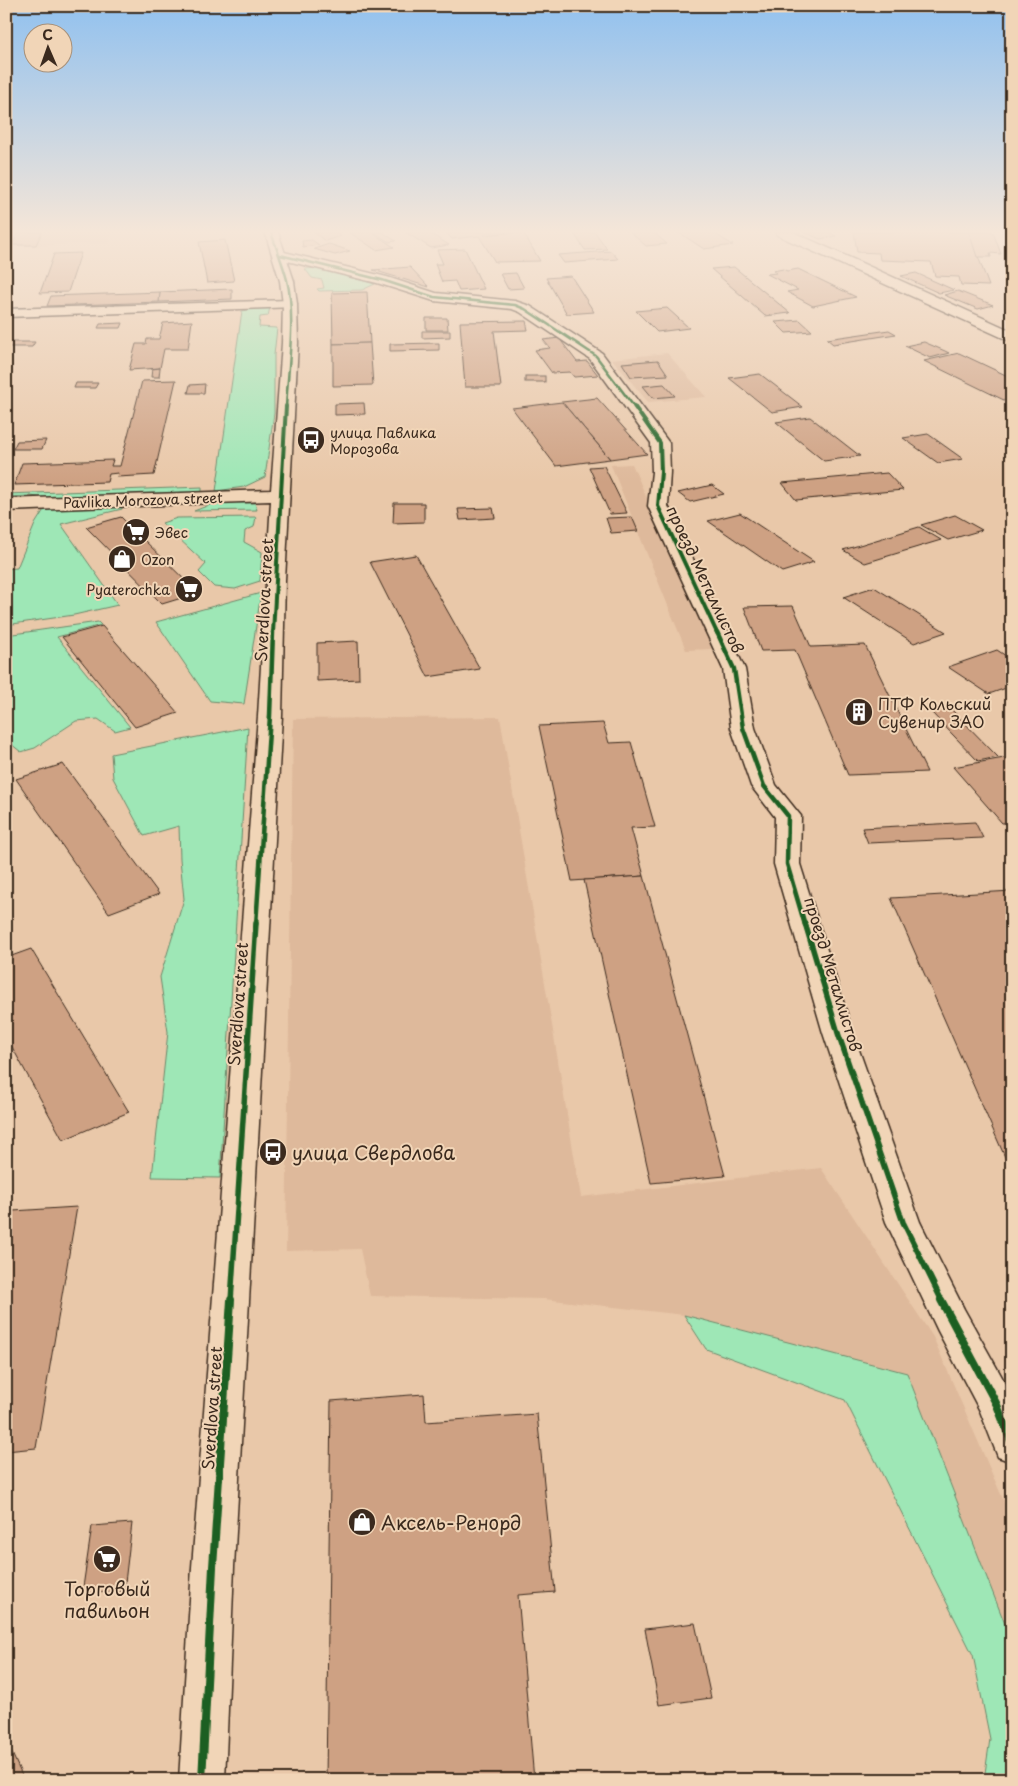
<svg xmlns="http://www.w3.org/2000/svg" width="1018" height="1786" font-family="'Playpen Sans',sans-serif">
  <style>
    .built { fill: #deb99b }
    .green { fill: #9ee7b6; stroke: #6c886a }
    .building { fill: #cea183; stroke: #3b2a1e }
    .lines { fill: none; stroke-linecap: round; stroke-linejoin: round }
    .minor-casing { stroke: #3b2a1e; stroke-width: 3 }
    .tertiary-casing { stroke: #3b2a1e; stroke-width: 3 }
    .minor { fill: #f1d5b7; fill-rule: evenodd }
    .tertiary { fill: #f1d5b7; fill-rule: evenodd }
    .cycleway-far4-casing { stroke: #f1d5b7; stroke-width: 4.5 }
    .cycleway-far3-casing { stroke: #f1d5b7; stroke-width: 5.5 }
    .cycleway-far2-casing { stroke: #f1d5b7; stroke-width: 8 }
    .cycleway-far1-casing { stroke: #f1d5b7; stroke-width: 9 }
    .cycleway-casing { stroke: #f1d5b7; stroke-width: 11 }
    .cycleway-far4 { stroke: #1b5e20; stroke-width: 2.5 }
    .cycleway-far3 { stroke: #1b5e20; stroke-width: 4 }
    .cycleway-far2 { stroke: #1b5e20; stroke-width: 4.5 }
    .cycleway-far1 { stroke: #1b5e20; stroke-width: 5.5 }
    .cycleway { stroke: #1b5e20; stroke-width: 8 }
    .labels { text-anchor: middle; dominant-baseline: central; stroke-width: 4; stroke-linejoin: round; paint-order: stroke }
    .far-poi-label { font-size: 14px; fill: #3b2a1e; stroke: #f1d5b7; text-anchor: start }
    .far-street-label { font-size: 14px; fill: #3b2a1e; stroke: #f1d5b7 }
    .street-label { font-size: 16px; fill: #3b2a1e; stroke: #f1d5b7 }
    .poi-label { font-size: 16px; fill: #3b2a1e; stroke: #f1d5b7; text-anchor: start }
    .near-poi-label { font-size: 19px; fill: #3b2a1e; stroke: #f1d5b7; text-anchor: start }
  </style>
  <rect width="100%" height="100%" fill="#e9c8a9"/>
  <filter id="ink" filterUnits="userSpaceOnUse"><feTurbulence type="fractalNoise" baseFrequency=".02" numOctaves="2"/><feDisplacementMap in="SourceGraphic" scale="10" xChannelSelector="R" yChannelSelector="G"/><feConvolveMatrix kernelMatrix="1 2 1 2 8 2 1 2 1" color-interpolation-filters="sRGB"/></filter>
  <g filter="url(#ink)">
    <g class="built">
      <polygon points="13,232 112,232 109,243 6,247"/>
      <polygon points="667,353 706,397 648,402 612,359"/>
      <polygon points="632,464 712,649 686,650 611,465"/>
      <polygon points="500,717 581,1197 821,1168 933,1337 1012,1520 1012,1642 907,1373 684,1315 544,1299 370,1296 360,1249 286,1251 293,719"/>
    </g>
    <g class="green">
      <polygon points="316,268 375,284 362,290 319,291 317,289 324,288 322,280 312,278 305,269"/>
      <polygon points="265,307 270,307 268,316 260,317 259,327 277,328 274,355 274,413 265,477 244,487 216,491 242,311"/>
      <polygon points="202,487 202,492 48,498 30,496 6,497 6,494"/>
      <polygon points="217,502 255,503 257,510 194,511"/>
      <polygon points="122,505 122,509 61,524 118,605 74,615 6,625 6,569 17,568 35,524 45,508"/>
      <polygon points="256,517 254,527 245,531 244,542 262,552 260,581 235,589 214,587 199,572 206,564 162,523 177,518"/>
      <polygon points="261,593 244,704 210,701 156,622"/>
      <polygon points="98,622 101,625 57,637 130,727 115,731 98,719 76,721 35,748 21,752 6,740 6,635"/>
      <polygon points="248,727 220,1178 152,1177 168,1032 160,977 184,899 180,859 179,826 144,836 113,778 111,754"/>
      <polygon points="684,1315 907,1373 1012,1642 1012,1780 984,1780 990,1739 973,1655 845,1400 706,1349"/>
    </g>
    <g class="building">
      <polygon points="19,232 42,232 36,245 12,245"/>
      <polygon points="313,232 337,232 341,236 325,241"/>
      <polygon points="349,232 371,232 394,247 376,250"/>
      <polygon points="373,232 382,232 396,241 389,242"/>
      <polygon points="405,232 428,232 449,245 431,248"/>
      <polygon points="445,232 510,232 484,235 523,232 540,261 495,262 479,236 452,239"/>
      <polygon points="573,232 595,232 607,249 585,250"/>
      <polygon points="630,232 653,232 667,244 646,246"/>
      <polygon points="678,232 712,232 733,245 704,249"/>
      <polygon points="804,232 828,232 836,236 820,239"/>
      <polygon points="854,232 969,232 989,286 961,285 959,277 935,276 931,262 880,260 879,253 857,252"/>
      <polygon points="969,232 993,232 1001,254 990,253 991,257 977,257"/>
      <polygon points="225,240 234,281 207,283 199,242"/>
      <polygon points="312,240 319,245 303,247 302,241"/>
      <polygon points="329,244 350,251 335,255 314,249"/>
      <polygon points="465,249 484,289 459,291 455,281 442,282 435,264 443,264 437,250"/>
      <polygon points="611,251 618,259 564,263 558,255"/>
      <polygon points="81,253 68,292 40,293 54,254"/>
      <polygon points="410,267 429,287 373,270"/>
      <polygon points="734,267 790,313 765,316 711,269"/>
      <polygon points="783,269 787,271 798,269 856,297 813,306 787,292 798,290 767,274 777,273 773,271"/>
      <polygon points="516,273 524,288 508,289 500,274"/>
      <polygon points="916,273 954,290 939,293 901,276"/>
      <polygon points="571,276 594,312 567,314 546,278"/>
      <polygon points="232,289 232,299 159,302 160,292"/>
      <polygon points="958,291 993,305 978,309 944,295"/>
      <polygon points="160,292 159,302 47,306 51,296"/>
      <polygon points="367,292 370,343 333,344 332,293"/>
      <polygon points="667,308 689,328 657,332 636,311"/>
      <polygon points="426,318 447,318 448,330 426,330"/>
      <polygon points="800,320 812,331 786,333 775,322"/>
      <polygon points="192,321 188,349 164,349 160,368 129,370 136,344 146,344 147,339 159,339 163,323"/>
      <polygon points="526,321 528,330 494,331 501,387 465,387 460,322"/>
      <polygon points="123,323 121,328 98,328 100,324"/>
      <polygon points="889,330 896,334 833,344 827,339"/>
      <polygon points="422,331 450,331 450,337 422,338"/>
      <polygon points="559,338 577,362 587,361 598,375 574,377 570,372 552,373 535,350 550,348 543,340"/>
      <polygon points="6,342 35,342 32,347 6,347"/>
      <polygon points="924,342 945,351 949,353 930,358 905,346"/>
      <polygon points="370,343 373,385 333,386 333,344"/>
      <polygon points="439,343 439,350 390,351 390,344"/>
      <polygon points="959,353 1012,378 1012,404 924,361"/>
      <polygon points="658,360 668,375 631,377 622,363"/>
      <polygon points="160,368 159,377 151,377 152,369"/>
      <polygon points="760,374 803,407 772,412 729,378"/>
      <rect x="525" y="376" width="20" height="6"/>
      <polygon points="176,380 154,475 117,477 118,473 109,474 107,482 14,485 22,463 113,460 111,466 120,466 142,381"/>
      <polygon points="76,383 98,383 95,388 74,388"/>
      <polygon points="205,384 204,393 188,393 190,385"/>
      <polygon points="664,384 675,396 653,398 643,386"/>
      <polygon points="597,398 647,454 610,459 562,402"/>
      <polygon points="562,402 610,459 556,466 512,408"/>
      <polygon points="364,403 365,414 335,415 335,404"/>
      <polygon points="810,417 860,456 824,461 776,422"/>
      <polygon points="928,434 963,459 938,463 903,438"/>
      <polygon points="46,440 42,449 13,449 17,441"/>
      <polygon points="604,466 627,513 610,514 589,467"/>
      <polygon points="887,473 903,490 796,500 782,483"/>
      <polygon points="712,485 724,494 690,502 678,493"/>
      <polygon points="394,503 424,503 424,522 393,523"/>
      <polygon points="493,508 495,518 460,520 458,509"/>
      <polygon points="740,513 814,562 782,572 708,521"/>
      <polygon points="955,515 982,530 948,540 921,525"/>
      <polygon points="121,517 136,532 198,593 162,604 86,527"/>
      <polygon points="632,517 638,531 611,533 606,518"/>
      <polygon points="919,527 941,540 865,563 843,550"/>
      <polygon points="416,555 480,669 428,677 370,562"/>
      <polygon points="874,587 946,632 914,643 843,597"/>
      <polygon points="793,606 811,647 865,645 927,772 848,775 795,650 761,651 744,607"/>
      <polygon points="102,626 178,713 135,727 62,637"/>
      <polygon points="358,641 359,679 317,681 317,643"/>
      <polygon points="997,650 1012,660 1012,686 989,694 948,667"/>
      <polygon points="950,708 998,757 978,761 931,712"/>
      <polygon points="603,723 609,743 631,742 655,827 631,828 644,876 572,881 539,726"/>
      <polygon points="1004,758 1012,766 1012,822 1002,823 953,767"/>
      <polygon points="63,764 159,894 109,913 16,779"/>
      <polygon points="975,822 983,838 868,843 862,828"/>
      <polygon points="644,876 725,1176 651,1183 584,880"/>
      <polygon points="1012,891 1012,1173 891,898"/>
      <polygon points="31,949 129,1112 63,1140 6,1036 6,958"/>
      <polygon points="77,1207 36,1448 6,1451 6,1244 13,1211"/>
      <polygon points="424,1394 426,1422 537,1414 555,1592 518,1595 534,1780 326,1780 331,1401"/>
      <polygon points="132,1523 124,1591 82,1594 92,1526"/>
      <polygon points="695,1623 711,1698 659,1705 645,1629"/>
      <polygon points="6,1740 24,1780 6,1780"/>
    </g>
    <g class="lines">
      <defs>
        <g id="minor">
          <polygon points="280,251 387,277 436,293 515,301 530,306 602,353 669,443 670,472 668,506 745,669 755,728 776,785 801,816 800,864 853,1033 920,1222 964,1309 1012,1395 1012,1462 998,1457 980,1411 938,1331 886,1222 823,1033 774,864 775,817 751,786 731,728 723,669 648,506 652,472 651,443 590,359 520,312 512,309 434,301 377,283 275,258 273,255"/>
          <polygon points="290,300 295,301 297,304 295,307 6,317 6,309"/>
        </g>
        <g id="tertiary">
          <polygon points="265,232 278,232 294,281 297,304 298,343 285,580 282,716 234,1567 225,1780 179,1780 192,1567 258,716 271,501 6,511 6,499 271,490 282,343 283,304 280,281"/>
          <polygon points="776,232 793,232 1012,331 1012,342 777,235"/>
        </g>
      </defs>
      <use href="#minor" class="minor-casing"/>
      <use href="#tertiary" class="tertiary-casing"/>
      <use href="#minor" class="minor"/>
      <use href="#tertiary" class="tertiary"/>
      <defs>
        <g id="cycleway-far4">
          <path d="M271,232C276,248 283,264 287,280C296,318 288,368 286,408"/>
          <polyline points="280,255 382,280 434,297 515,305 525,309 596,356 635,408"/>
        </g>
        <g id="cycleway-far3">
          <polyline points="634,406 660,443 661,472 658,506 717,633"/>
          <polyline points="273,633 286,406"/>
        </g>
        <g id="cycleway-far2">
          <polyline points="717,632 734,669 743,728 764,786 788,816 787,864 805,925"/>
          <polyline points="256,925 270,716 273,632"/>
        </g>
        <g id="cycleway-far1">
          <polyline points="805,923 838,1033 903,1222 942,1301"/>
          <polyline points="231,1301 256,923"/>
        </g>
        <g id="cycleway">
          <polyline points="941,1300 997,1405 1012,1444"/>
          <polyline points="202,1780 213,1567 231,1300"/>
        </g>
      </defs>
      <use href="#cycleway-far4" class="cycleway-far4-casing"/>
      <use href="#cycleway-far3" class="cycleway-far3-casing"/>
      <use href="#cycleway-far2" class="cycleway-far2-casing"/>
      <use href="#cycleway-far1" class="cycleway-far1-casing"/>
      <use href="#cycleway" class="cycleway-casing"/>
      <use href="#cycleway-far4" class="cycleway-far4"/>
      <use href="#cycleway-far3" class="cycleway-far3"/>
      <use href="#cycleway-far2" class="cycleway-far2"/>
      <use href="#cycleway-far1" class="cycleway-far1"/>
      <use href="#cycleway" class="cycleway"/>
    </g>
  </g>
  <linearGradient id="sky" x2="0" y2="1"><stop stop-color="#91c1ef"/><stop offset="0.48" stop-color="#f5e6d8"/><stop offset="1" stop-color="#f5e6d8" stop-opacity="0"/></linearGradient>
  <rect width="1018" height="482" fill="url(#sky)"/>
  <defs>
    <symbol id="bus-disc" viewBox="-11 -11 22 22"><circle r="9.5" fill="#3b2a1e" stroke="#f1d5b7"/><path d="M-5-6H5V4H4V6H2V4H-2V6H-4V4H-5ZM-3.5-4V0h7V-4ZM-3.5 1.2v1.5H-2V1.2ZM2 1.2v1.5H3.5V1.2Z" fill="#fff"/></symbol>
    <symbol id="supermarket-disc" viewBox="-11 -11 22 22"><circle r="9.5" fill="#3b2a1e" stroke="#f1d5b7"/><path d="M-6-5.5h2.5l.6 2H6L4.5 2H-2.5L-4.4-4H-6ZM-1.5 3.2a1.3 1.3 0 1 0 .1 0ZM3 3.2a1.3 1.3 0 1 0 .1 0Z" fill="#fff"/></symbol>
    <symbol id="shop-disc" viewBox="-11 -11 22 22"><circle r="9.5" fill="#3b2a1e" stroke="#f1d5b7"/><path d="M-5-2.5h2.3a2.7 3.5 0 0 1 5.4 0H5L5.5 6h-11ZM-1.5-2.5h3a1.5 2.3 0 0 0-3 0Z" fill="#fff"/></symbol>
    <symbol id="building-disc" viewBox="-11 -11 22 22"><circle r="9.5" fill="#3b2a1e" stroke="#f1d5b7"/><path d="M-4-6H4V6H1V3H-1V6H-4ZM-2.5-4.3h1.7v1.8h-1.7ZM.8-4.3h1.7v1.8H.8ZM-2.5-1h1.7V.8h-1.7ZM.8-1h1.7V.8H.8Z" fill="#fff"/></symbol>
  </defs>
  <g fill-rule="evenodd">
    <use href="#bus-disc" x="295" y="424" width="32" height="32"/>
    <use href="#supermarket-disc" x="120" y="516" width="32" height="32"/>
    <use href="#shop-disc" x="106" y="543" width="32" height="32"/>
    <use href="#supermarket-disc" x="173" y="573" width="32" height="32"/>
    <use href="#building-disc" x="843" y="696" width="32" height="32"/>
    <use href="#bus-disc" x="257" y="1136" width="32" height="32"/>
    <use href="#shop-disc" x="346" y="1506" width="32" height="32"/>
    <use href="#supermarket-disc" x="91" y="1543" width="32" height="32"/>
  </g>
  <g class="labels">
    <g class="far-poi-label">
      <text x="330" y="432">улица Павлика<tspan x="330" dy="16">Морозова</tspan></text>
      <text x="155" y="532">Эвес</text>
      <text x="141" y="559">Ozon</text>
      <text x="170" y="589" text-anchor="end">Pyaterochka</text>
    </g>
    <g class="far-street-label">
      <text transform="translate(143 500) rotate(-2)">Pavlika Morozova street</text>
    </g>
    <g class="street-label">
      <text transform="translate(706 579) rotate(65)">проезд Металлистов</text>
      <text transform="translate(263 600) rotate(-87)">Sverdlova street</text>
      <text transform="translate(834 974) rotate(73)">проезд Металлистов</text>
      <text transform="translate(237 1004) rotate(-86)">Sverdlova street</text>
      <text transform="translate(211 1408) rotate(-86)">Sverdlova street</text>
    </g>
    <g class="poi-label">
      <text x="878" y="703">ПТФ Кольский<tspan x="878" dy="18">Сувенир ЗАО</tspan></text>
    </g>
    <g class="near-poi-label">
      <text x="292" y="1152">улица Свердлова</text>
      <text x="381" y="1522">Аксель-Ренорд</text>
      <text x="107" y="1588" text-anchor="middle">Торговый<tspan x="107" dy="22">павильон</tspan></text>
    </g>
  </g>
  <rect width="1018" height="1786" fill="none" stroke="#f1d5b7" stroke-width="25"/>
  <rect x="12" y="12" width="993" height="1761" fill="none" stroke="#3b2a1e" stroke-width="2" filter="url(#ink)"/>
  <g transform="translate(48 48) rotate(358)"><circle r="24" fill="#f1d5b7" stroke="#a8917a"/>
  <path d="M0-4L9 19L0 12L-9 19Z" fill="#3b2a1e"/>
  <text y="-8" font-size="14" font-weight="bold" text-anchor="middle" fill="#3b2a1e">С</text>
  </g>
</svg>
